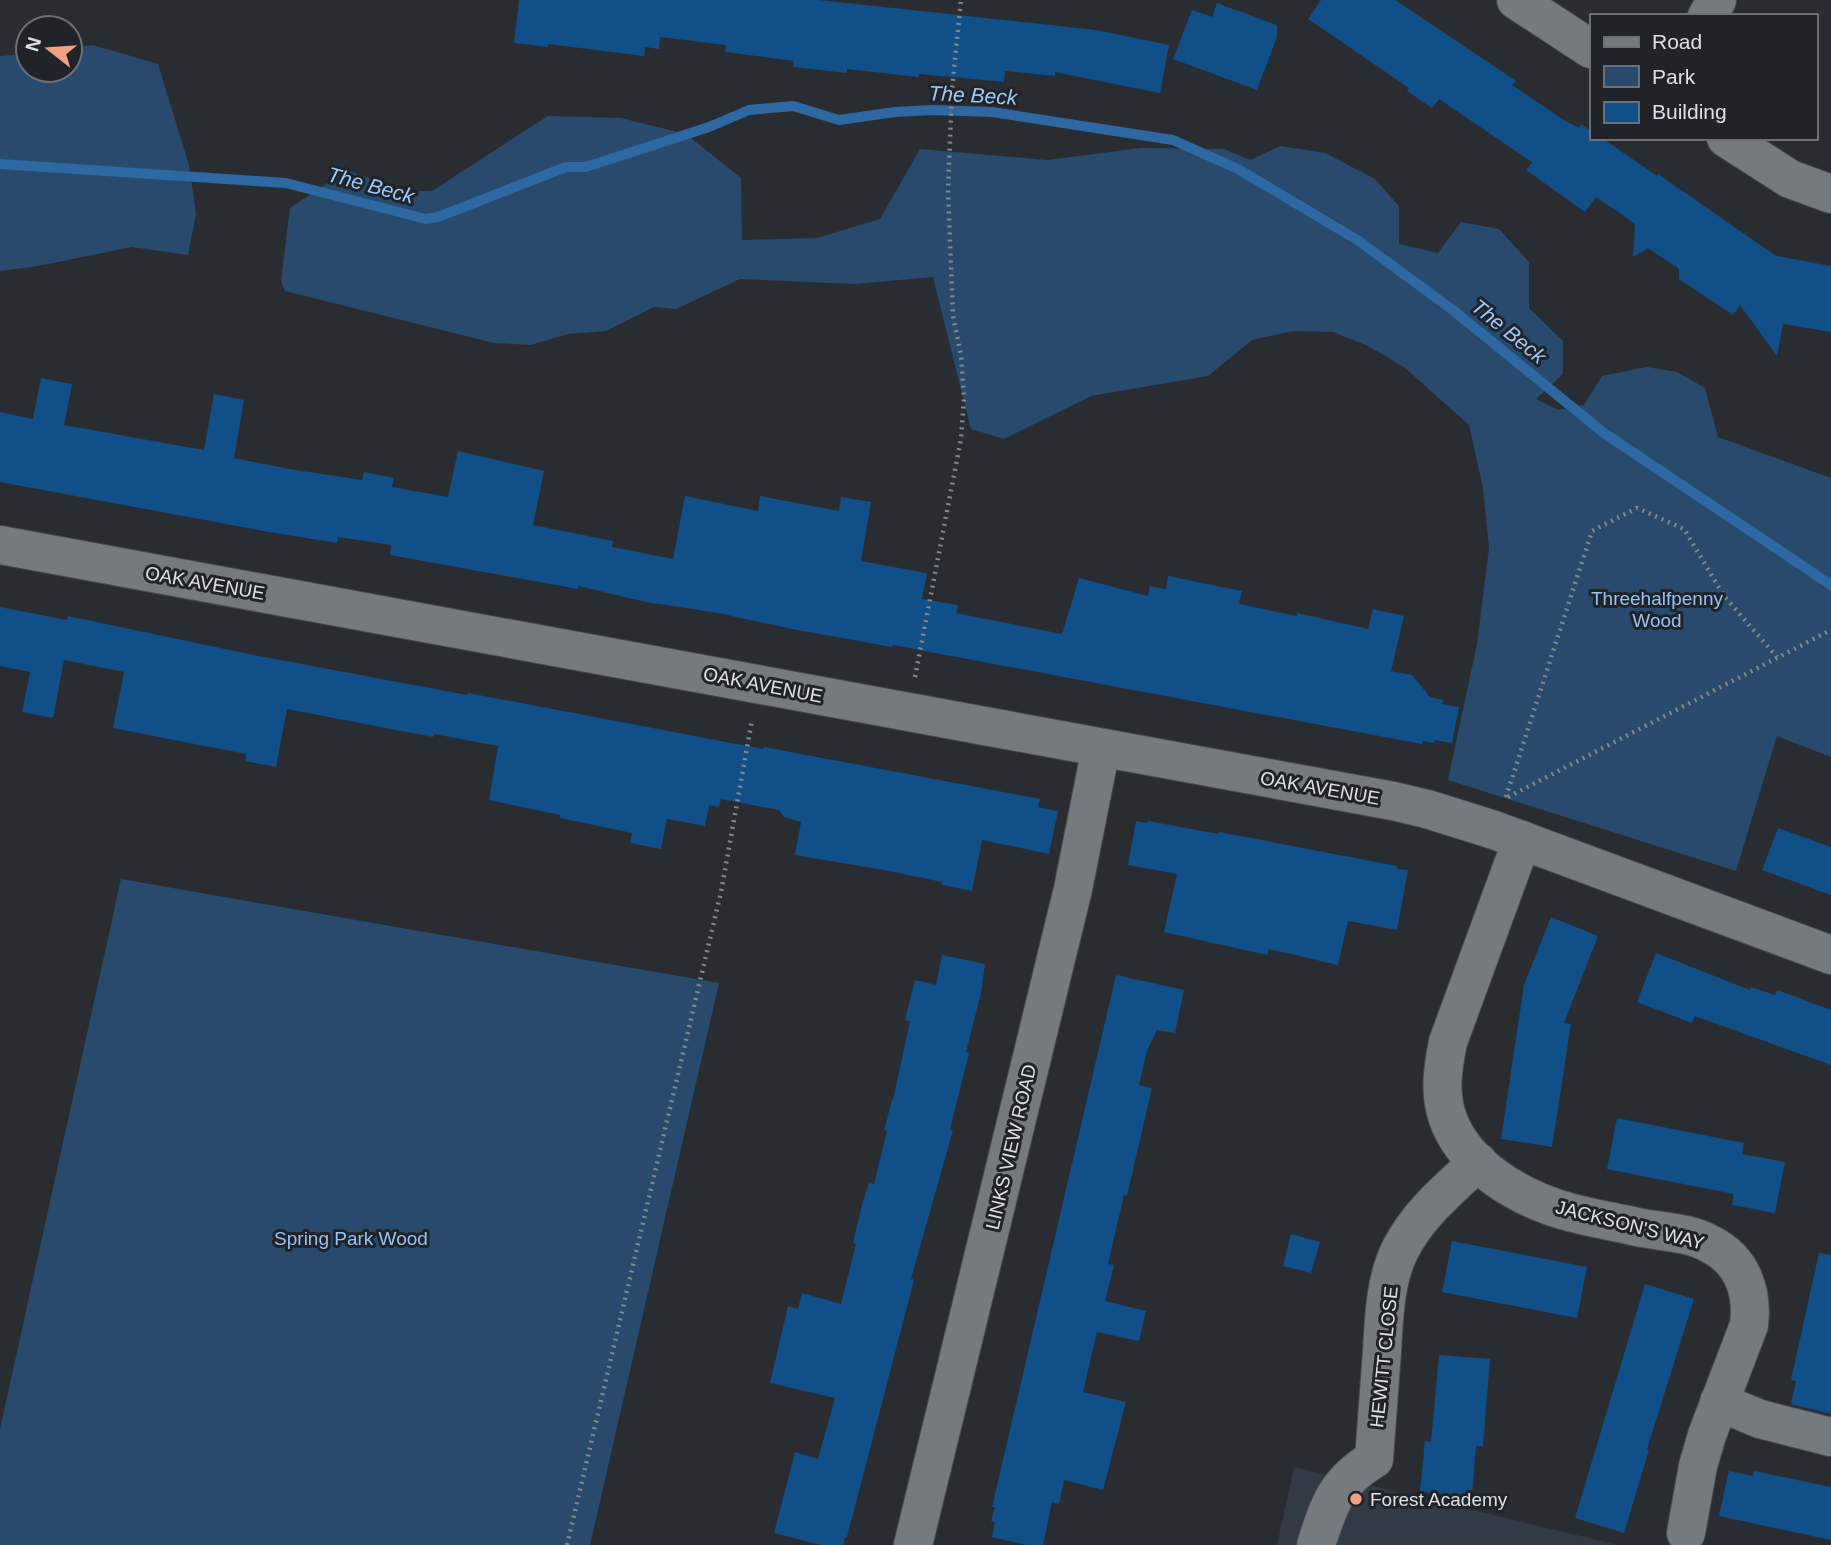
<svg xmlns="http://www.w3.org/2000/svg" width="1831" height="1545" font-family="Helvetica,sans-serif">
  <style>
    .built { fill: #323a43 }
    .green { fill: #284a6d }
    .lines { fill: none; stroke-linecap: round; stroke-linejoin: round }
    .stream { stroke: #2d68a3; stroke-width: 10 }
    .building { fill: #104f88 }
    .minor-casing { stroke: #474a4e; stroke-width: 40 }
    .path { stroke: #83868a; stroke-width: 4.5; stroke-dasharray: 2 5; stroke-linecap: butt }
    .minor { stroke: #757a7f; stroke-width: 38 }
    .poi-dot { fill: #f3a082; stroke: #202328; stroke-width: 2.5 }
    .labels { text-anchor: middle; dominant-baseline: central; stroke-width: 6; stroke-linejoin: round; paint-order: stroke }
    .street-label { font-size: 19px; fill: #dde0e3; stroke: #202328 }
    .park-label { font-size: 19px; fill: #95c2f3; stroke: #202328 }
    .poi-label { font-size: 19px; fill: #dde0e3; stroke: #202328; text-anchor: start }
    .water-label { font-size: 21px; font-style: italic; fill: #9ac8f9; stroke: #202328 }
  </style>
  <rect width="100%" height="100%" fill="#292d32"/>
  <polygon class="built" points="1294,1467 1618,1545 1277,1545"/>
  <g class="green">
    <polygon points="93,45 158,64 189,165 196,214 188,255 132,247 38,266 0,271 0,56 28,54 28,70 70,70 70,48"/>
    <polygon points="548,116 621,118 686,134 741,178 742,240 817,238 880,219 920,149 1047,160 1141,148 1224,149 1250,160 1280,146 1325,153 1375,179 1399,206 1399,244 1438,253 1461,222 1499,229 1529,262 1529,308 1563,341 1563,374 1536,399 1558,410 1584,405 1602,376 1647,367 1677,372 1705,388 1718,437 1831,478 1831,757 1777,736 1736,871 1448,780 1477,644 1489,548 1483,488 1469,425 1404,367 1368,346 1333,332 1293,331 1252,340 1208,376 1091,396 1004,439 971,429 933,277 855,284 740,279 676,309 654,307 606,331 568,334 531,345 494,343 285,291 281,281 290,208 347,170 404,191 432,191"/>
    <polygon points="121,879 719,983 590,1545 0,1545 0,1429"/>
  </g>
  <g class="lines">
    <polyline class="stream" points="0,164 286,183 426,219 438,217 566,167 586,167 709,127 749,110 793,106 839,120 895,112 932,110 992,112 1173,140 1238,169 1359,241 1454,311 1604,433 1831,585"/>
  </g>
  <g class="building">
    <polygon points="519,0 819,0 1096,30 1169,45 1160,93 1055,72 1055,76 1005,71 1004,82 919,74 919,77 847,69 847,73 793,67 794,61 725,52 726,45 660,37 659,49 645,47 644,56 548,44 548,47 514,43"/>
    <polygon points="1321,0 1395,0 1516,81 1512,85 1564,120 1579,128 1581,124 1591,131 1591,138 1602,138 1657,176 1658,174 1776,256 1831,266 1831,332 1783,324 1777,356 1740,305 1733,315 1679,279 1679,269 1648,248 1633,257 1635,224 1621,214 1596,197 1585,212 1526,170 1532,162 1439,99 1432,108 1407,91 1409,88 1308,19"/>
    <polygon points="1217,3 1277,25 1277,37 1257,90 1173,59 1192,10 1212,17"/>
    <polygon points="41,378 72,384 64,425 204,450 214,394 244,400 234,458 289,469 362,480 364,472 394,478 392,487 448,497 458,451 544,471 533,525 613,541 612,547 673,559 685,496 758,511 760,496 839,511 841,497 871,502 861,561 927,573 922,599 958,605 956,613 1062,634 1079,578 1148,596 1150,586 1166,589 1168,576 1242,591 1239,604 1297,616 1297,613 1368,629 1373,609 1404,616 1391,671 1412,675 1430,697 1443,700 1442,704 1459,707 1452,743 1435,740 1434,743 1423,741 1422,744 893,645 892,647 792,629 718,613 646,602 578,586 578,589 390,555 391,545 338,537 337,543 269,532 0,482 0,412 33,419"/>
    <polygon points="0,607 67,620 68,616 244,653 467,695 468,693 763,749 764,747 1040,799 1038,807 1058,811 1049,854 982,840 972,891 942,885 942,882 884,870 795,855 801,822 784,817 779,810 721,799 719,807 709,805 705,826 667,819 661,849 630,843 632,833 560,818 560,815 489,800 498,746 434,734 433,737 287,709 276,767 245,761 246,754 113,728 124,672 64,660 53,718 22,712 30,672 0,666"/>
    <polygon points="1136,821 1147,823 1148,821 1219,834 1219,832 1397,866 1397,869 1408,870 1397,930 1348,921 1338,965 1269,949 1267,955 1164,932 1177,874 1128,865"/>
    <polygon points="1778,828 1831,847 1831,895 1762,870"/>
    <polygon points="1551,917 1598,936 1564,1023 1571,1024 1552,1147 1501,1139 1524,985"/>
    <polygon points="1656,953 1750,990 1751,987 1775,995 1777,990 1831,1010 1831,1065 1695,1016 1692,1023 1637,1002"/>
    <polygon points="942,955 985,964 981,993 966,1052 969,1053 950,1129 953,1130 911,1279 914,1280 847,1537 845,1537 843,1545 821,1545 774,1533 795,1452 818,1459 835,1398 770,1383 788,1306 798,1309 802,1293 841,1304 856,1244 853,1243 862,1205 869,1183 874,1184 887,1131 884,1130 892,1100 893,1100 910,1021 905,1020 915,980 936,985"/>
    <polygon points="1116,975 1184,990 1175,1033 1157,1030 1147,1051 1139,1085 1152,1088 1127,1196 1124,1195 1108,1264 1114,1265 1105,1301 1146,1311 1139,1341 1097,1332 1083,1392 1126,1402 1103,1490 1064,1480 1059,1504 1052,1502 1043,1545 1027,1545 992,1537 995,1522 991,1521 995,1507 992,1507"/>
    <polygon points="1617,1118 1744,1143 1742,1154 1785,1162 1775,1213 1732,1205 1734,1194 1607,1169"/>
    <polygon points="1291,1234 1320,1242 1311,1273 1283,1266"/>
    <polygon points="1452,1241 1587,1267 1577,1318 1442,1292"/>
    <polygon points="1819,1253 1831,1255 1831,1414 1791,1404 1796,1381 1791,1380"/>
    <polygon points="1645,1284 1694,1299 1647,1449 1649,1450 1624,1533 1575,1518"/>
    <polygon points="1439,1355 1490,1359 1483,1446 1476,1446 1472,1496 1420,1492 1425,1441 1431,1442"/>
    <polygon points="1729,1471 1753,1476 1754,1471 1831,1487 1831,1540 1719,1516"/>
  </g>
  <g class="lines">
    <defs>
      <g id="minor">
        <polyline points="1516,0 1591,49"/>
        <polyline points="1707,16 1717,0"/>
        <polyline points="1726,138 1790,179 1831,194"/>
        <polyline points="0,545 1393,801 1427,809 1494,830 1831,955"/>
        <path d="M1522,840L1448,1042C1443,1067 1439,1091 1447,1116C1463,1166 1521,1199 1569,1212C1591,1218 1615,1222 1637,1227C1661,1232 1689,1232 1710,1244C1742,1260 1753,1291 1749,1325L1707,1435L1698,1466L1686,1533"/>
        <polyline points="1719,1402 1760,1419 1831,1437"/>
        <polyline points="913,1545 1073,889 1101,748"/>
        <path d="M1316,1545C1329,1504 1336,1482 1374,1459C1377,1423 1379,1387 1382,1351C1384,1318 1385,1280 1400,1250C1418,1214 1449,1189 1478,1162"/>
      </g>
    </defs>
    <use href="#minor" class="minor-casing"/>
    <g class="path">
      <polyline points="915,677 961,439 964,398 961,355 953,316 948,191 952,89 961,0"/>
      <polyline points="1506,797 1592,531 1637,508 1684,529 1724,596 1777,657"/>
      <polyline points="1508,797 1831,630"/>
      <polyline points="567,1545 721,892 752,720"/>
    </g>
    <use href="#minor" class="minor"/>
  </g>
  <circle class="poi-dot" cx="1356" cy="1499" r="7"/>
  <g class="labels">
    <g class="street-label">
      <text transform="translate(205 583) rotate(10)">OAK AVENUE</text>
      <text transform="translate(763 685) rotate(11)">OAK AVENUE</text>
      <text transform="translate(1320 788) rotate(10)">OAK AVENUE</text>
      <text transform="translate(1011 1147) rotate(-77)">LINKS VIEW ROAD</text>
      <text transform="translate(1630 1225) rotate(14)">JACKSON'S WAY</text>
      <text transform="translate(1384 1357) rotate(-84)">HEWITT CLOSE</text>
    </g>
    <g class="park-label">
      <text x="1657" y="598">Threehalfpenny<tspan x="1657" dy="22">Wood</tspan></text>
      <text x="351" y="1238">Spring Park Wood</text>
    </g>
    <g class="poi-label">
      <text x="1370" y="1499">Forest Academy</text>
    </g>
    <g class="water-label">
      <text transform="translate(973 95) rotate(3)">The Beck</text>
      <text transform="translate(371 185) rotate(15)">The Beck</text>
      <text transform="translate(1509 331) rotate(39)">The Beck</text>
    </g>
  </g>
  <rect x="1590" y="14" width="228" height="126" fill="#202328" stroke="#6c6f73" stroke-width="2"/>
  <rect x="1604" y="37" width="35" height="10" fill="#757a7f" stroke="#6c6f73" stroke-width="2"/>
  <text x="1652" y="49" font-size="21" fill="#dde0e3">Road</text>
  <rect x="1604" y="66" width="35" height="21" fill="#284a6d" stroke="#6c6f73" stroke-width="2"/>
  <text x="1652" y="84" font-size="21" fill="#dde0e3">Park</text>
  <rect x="1604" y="102" width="35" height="21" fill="#104f88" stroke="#6c6f73" stroke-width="2"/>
  <text x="1652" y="119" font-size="21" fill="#dde0e3">Building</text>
  <g transform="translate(49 49) rotate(287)"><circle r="33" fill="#202328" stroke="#6c6f73" stroke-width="2"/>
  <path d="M0-5L12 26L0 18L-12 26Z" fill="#f3a082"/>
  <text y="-10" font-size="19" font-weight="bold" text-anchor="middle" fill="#dde0e3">N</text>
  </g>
</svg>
